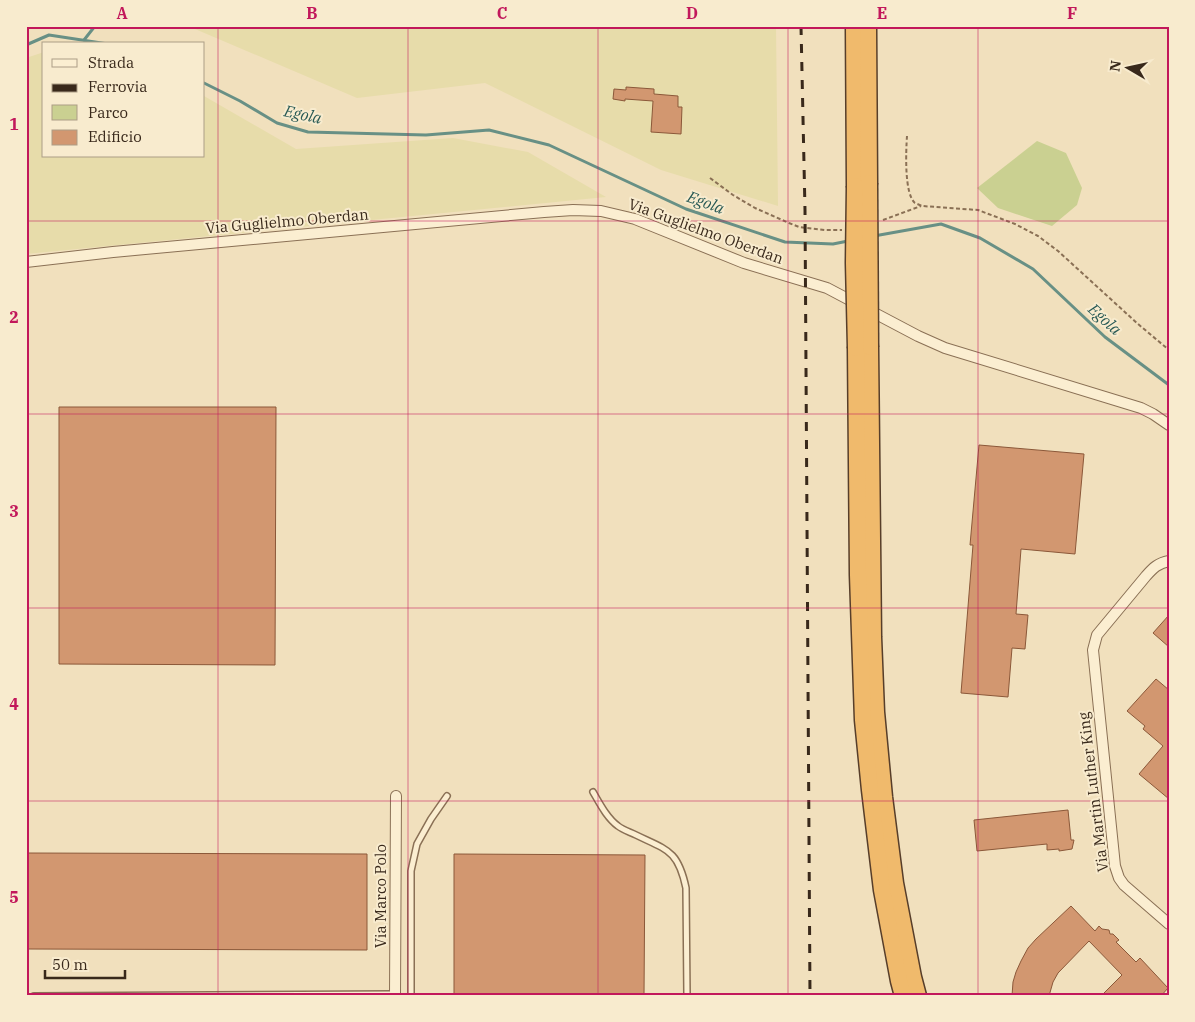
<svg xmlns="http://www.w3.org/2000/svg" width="1195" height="1022" font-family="'IBM Plex Serif',serif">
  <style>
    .farmland { fill: #e7dcaa }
    .green { fill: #cad091 }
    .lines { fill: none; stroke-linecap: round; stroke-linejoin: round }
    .stream { stroke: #689085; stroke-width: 3 }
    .building { fill: #d29770; stroke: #8b5839 }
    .service-casing { stroke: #8a7055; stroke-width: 8 }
    .minor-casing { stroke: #8a7055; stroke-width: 12 }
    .trunk-casing { stroke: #573e2a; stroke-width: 19 }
    .path { stroke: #8a7055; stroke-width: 2; stroke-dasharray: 4 2.5; stroke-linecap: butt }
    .service { stroke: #fbeed1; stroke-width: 5 }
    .minor { stroke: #fbeed1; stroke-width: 10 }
    .trunk { stroke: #f0ba6c; stroke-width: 16 }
    .rail { stroke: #39291b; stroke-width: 3; stroke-dasharray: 9 9; stroke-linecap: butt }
    .trunk-bridge-casing { stroke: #573e2a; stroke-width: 19; stroke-linecap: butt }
    .trunk-bridge { stroke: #f0ba6c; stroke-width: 16 }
    .grid { fill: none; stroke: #c2185b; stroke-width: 1; stroke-opacity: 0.55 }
    .labels { text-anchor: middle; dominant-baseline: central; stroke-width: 4; stroke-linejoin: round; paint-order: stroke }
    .street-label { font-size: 15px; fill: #39291b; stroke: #f8ebce }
    .water-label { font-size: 16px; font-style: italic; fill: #295a55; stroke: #f8ebce }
    .neatline { fill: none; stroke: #c2185b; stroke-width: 2 }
    .grid-label { font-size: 16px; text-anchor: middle; font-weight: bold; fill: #c2185b }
  </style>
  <rect width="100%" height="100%" fill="#f1e0bd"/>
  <g class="farmland">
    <polygon points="188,26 776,26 778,206 661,170 485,83 357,98"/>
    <polygon points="44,52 44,156 204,156 204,96 296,149 453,138 528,152 606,197 26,254 26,58"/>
  </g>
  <polygon class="green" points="1037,141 1066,153 1082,188 1077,205 1052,226 998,208 977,188"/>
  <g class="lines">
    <g class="stream">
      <polyline points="84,40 95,26"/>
      <polyline points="26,45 49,35 108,44"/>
      <polyline points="204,83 240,101 277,123 308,132 426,135 489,130 549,145 686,209 785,242 833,244 848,241"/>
      <polyline points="874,236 941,224 980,238 1033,269 1105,337 1169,385"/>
    </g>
  </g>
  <g class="building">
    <polygon points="626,87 654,89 654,94 678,96 678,107 682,107 681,134 651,132 653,101 625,99 625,101 613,99 614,89 626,90"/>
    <polygon points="59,407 276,407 275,665 59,664"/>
    <polygon points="979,445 1084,454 1075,554 1021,549 1016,614 1028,615 1025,649 1012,648 1008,697 961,693 973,545 970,545"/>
    <polygon points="1169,615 1169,647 1153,633"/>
    <polygon points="1156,679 1169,690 1169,799 1139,774 1163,746 1143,729 1145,726 1127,711"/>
    <polygon points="1068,810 1071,840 1074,840 1072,849 1059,851 1059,849 1047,850 1047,844 977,851 974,820"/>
    <polygon points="27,853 367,854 367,950 27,949"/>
    <polygon points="454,854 645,855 644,996 454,996"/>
    <polygon points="1071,906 1095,931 1099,926 1102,929 1109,930 1110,934 1113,934 1119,940 1116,942 1136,962 1140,958 1168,988 1161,996 1101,996 1122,975 1089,941 1058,973 1053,982 1049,996 1012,996 1013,982 1016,972 1021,961 1028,948 1036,939"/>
  </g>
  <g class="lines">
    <defs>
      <g id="service">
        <path d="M593,792C600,804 607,818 618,826C623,830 630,832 636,835C667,850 678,850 686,888L687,996"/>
        <polyline points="34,996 395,994"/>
        <polyline points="411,996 411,871 417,844 431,819 447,796"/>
      </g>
      <g id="minor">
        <polyline points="26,262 113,252 544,212 573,210 601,211 635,219 744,263 827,288 918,336 945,348 1141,408 1153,414 1169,425"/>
        <path d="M1169,561C1158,563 1153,568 1146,576L1097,635L1093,650L1115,866L1119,878L1124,885L1169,924"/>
        <polyline points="395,996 396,796"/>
      </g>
      <g id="trunk">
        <polyline points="854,26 855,186"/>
        <polyline points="868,26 869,183"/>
        <polyline points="870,347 873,637 876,712 884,797 895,883 913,977 918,996"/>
        <polyline points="856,348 858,575 863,720 870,790 882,890 899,981 903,996"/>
      </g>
    </defs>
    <use href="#service" class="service-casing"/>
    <use href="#minor" class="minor-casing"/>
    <use href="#trunk" class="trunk-casing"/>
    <g class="path">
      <path d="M907,136C906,150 904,194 915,203C915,203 922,206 922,206L978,210L1015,224L1038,236L1058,251L1138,324L1169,350"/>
      <polyline points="710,178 733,195 755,208 789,223 799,227 825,230 842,230"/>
      <polyline points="883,220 921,206"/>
    </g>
    <use href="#service" class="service"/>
    <use href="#minor" class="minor"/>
    <use href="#trunk" class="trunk"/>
    <polyline class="rail" points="801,26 805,210 810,996"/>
    <defs>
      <g id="trunk-bridge">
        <polyline points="869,183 870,347"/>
        <polyline points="855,186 854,263 856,348"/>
      </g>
    </defs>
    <use href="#trunk-bridge" class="trunk-bridge-casing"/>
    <use href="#trunk-bridge" class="trunk-bridge"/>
  </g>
  <path class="grid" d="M218,26V996M408,26V996M598,26V996M788,26V996M978,26V996M26,221H1169M26,414H1169M26,608H1169M26,801H1169"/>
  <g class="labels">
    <g class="street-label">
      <text transform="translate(287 221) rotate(-5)">Via Guglielmo Oberdan</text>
      <text transform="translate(706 231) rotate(20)">Via Guglielmo Oberdan</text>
      <text transform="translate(1093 792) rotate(-97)">Via Martin Luther King</text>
      <text transform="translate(380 896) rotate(-90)">Via Marco Polo</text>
    </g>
    <g class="water-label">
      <text transform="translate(303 114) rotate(12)">Egola</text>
      <text transform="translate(706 202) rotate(20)">Egola</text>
      <text transform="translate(1105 319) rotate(42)">Egola</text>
    </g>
  </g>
  <rect width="1195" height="1022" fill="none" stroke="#f8ebce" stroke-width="55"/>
  <rect x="42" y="42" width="162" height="115" fill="#f8ebce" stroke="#ac9d86"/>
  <rect x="52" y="59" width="25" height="8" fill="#fbeed1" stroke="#ac9d86"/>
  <text x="88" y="68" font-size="15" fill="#39291b">Strada</text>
  <rect x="52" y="84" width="25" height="8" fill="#39291b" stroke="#ac9d86"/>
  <text x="88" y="92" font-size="15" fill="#39291b">Ferrovia</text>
  <rect x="52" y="105" width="25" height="15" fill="#cad091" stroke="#ac9d86"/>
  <text x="88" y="118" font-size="15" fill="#39291b">Parco</text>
  <rect x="52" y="130" width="25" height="15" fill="#d29770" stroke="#ac9d86"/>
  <text x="88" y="142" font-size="15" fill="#39291b">Edificio</text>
  <g transform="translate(1128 68) rotate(279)" stroke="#f8ebce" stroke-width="4" paint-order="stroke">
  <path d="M0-4L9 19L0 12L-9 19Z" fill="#39291b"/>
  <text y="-8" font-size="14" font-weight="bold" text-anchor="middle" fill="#39291b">N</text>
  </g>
  <path d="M45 970v8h80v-8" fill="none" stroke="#39291b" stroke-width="2.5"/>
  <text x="52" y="970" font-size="15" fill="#39291b" stroke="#f8ebce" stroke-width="4" paint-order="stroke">50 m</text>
  <rect x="28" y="28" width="1140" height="966" class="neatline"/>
  <g class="grid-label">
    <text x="122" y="19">A</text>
    <text x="312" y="19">B</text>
    <text x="502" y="19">C</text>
    <text x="692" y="19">D</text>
    <text x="882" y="19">E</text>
    <text x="1072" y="19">F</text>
    <text x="14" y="130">1</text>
    <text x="14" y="323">2</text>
    <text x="14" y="517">3</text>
    <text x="14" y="710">4</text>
    <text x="14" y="903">5</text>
  </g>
</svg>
